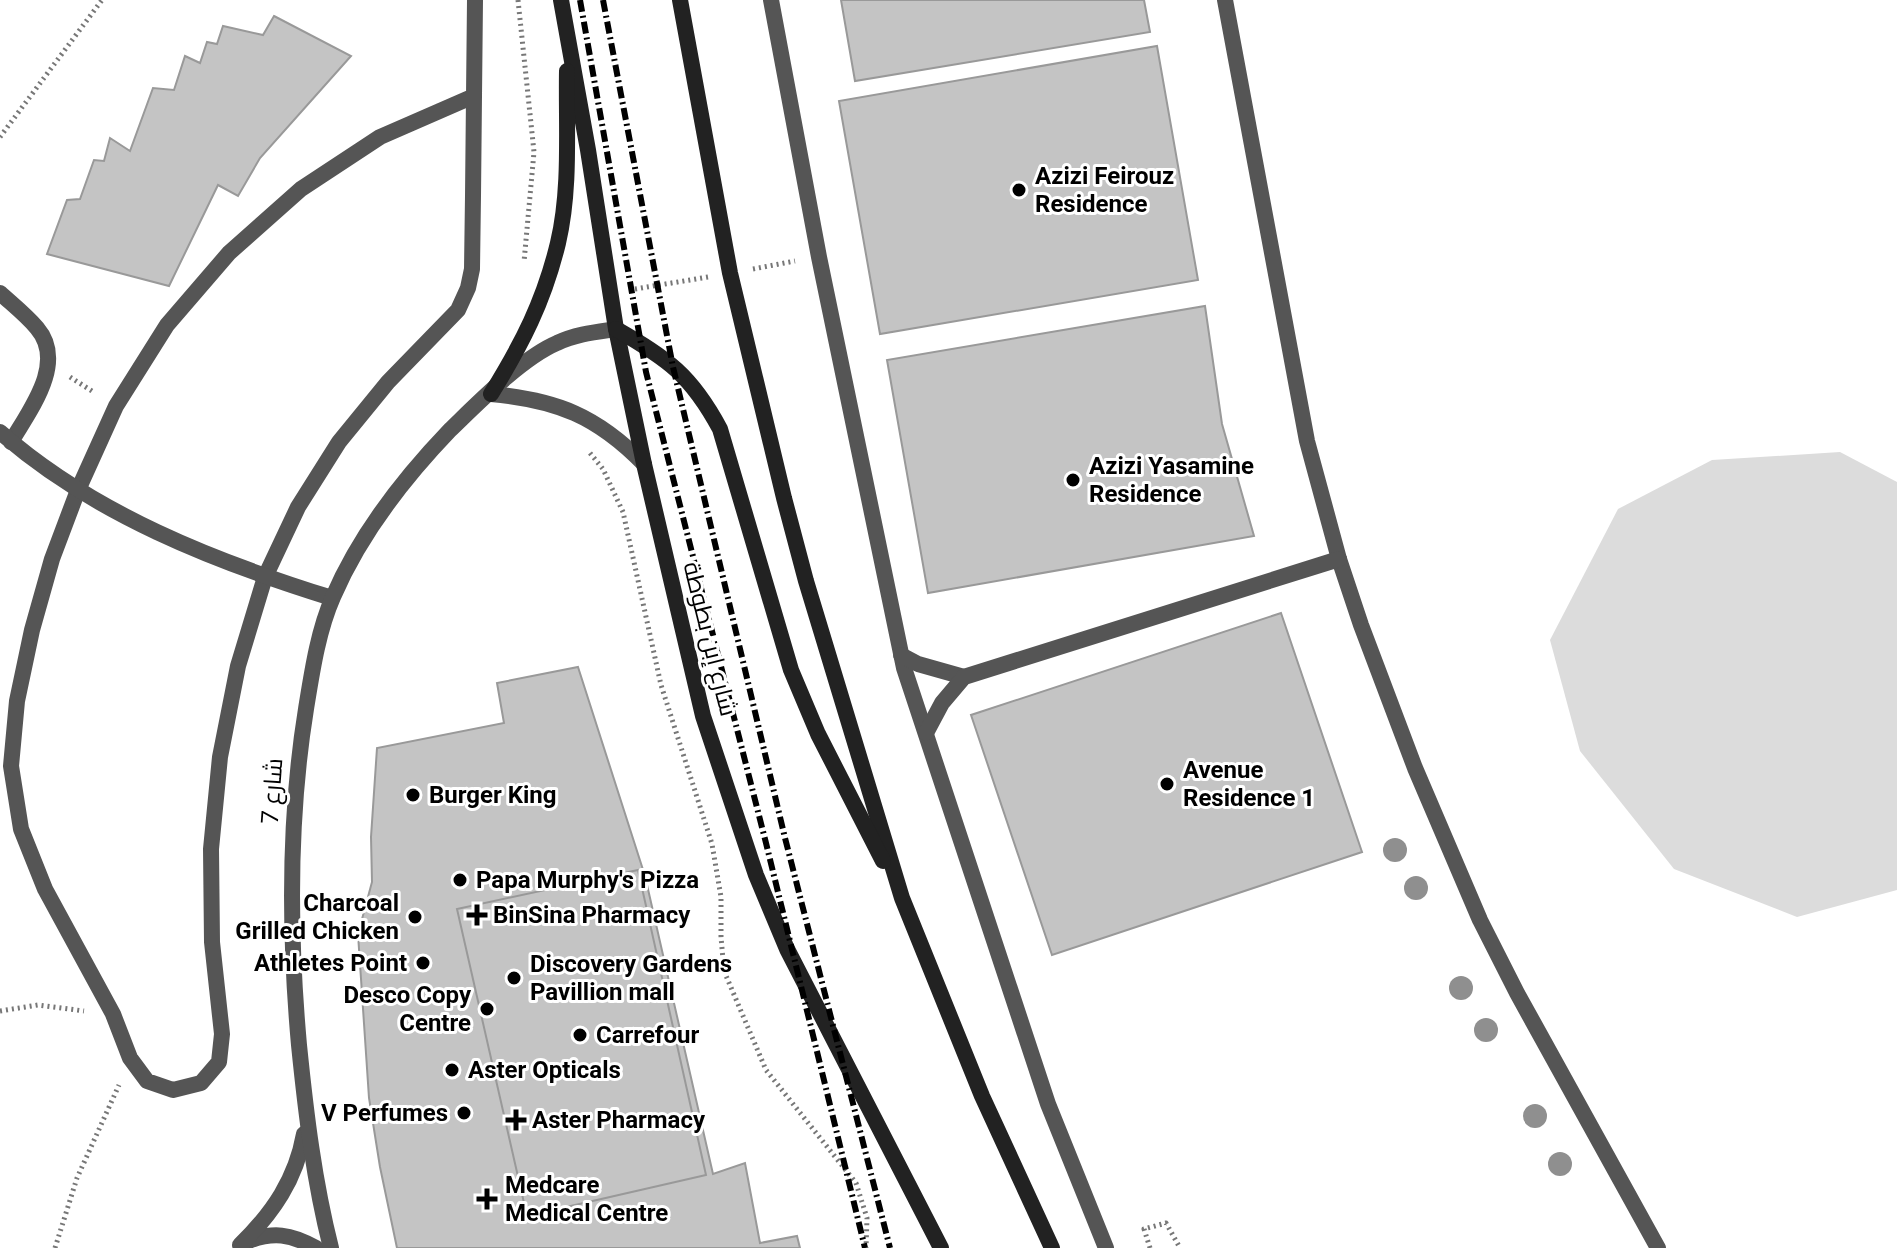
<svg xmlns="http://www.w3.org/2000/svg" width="1897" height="1248" font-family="Roboto,Cairo,sans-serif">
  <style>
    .green { fill: #dcdcdc }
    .building { fill: #c4c4c4; stroke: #999; stroke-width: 2 }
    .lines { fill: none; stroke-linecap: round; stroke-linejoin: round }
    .path { stroke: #777; stroke-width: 5; stroke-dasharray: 2 4; stroke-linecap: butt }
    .service { stroke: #555; stroke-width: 16 }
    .minor { stroke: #555; stroke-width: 16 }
    .secondary { stroke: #222; stroke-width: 16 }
    .rail { stroke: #000; stroke-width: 6; stroke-dasharray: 12 4 2 4; stroke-linecap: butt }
    .tree { fill: #8f8f8f }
    .poi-dot { fill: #000; stroke: #fff; stroke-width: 3 }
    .labels { text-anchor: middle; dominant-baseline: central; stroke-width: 6; stroke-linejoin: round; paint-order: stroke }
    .poi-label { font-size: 24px; font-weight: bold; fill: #000; stroke: #fff; text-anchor: start }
    .street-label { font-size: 24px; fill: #000; stroke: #fff }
  </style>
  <rect width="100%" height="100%" fill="#fff"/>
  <polygon class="green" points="1840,452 1897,482 1897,890 1797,917 1674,869 1580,751 1550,640 1618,509 1712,460"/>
  <g class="building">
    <polygon points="841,0 1144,0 1150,32 855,81"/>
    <polygon points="274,16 351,56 260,158 238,196 218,185 169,286 47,254 67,200 80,199 94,160 104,161 110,138 130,151 153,88 174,90 185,56 200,63 207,42 217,44 223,26 263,35"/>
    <polygon points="1157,46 1198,280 880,334 839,101"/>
    <polygon points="1205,306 1222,424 1254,536 928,593 887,360"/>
    <polygon points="1281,613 1362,852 1052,955 971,715"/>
    <polygon points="578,667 645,876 713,1174 745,1163 760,1243 797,1236 800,1248 397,1248 380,1167 369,1098 358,934 372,882 371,837 377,748 504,723 497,683"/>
    <polygon points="638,870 706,1175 527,1216 457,909"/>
  </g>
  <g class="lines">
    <g class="path">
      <polyline points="518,0 534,152 524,262"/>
      <polyline points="0,137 102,0"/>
      <polyline points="753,269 795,261"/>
      <polyline points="635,289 708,277"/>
      <polyline points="70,377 95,393"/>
      <polyline points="590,453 603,469 623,512 661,685 712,844 721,897 721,937 724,971 766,1070 856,1183 867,1218 866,1248"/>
      <polyline points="0,1011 38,1005 84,1011"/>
      <polyline points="55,1248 77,1178 119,1085"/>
      <polyline points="1150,1248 1144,1229 1166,1223 1180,1248"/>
    </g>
    <g class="service">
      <polyline points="474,96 380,137 301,189 229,253 167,325 116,406 78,490 52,559 32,630 17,701 11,766 21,829 45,889 113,1014 130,1058 147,1081 173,1090 201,1083 219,1062 222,1034 212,942 211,849 220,757 238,666 265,577 298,507 339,442 388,382 458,310 468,288 472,269 473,196 474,96 475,0"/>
      <path d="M0,293C12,304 26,315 37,328C67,363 29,411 11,442"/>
      <path d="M0,432C93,514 216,562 332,598"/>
    </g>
    <g class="minor">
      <polyline points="771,0 819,257 904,668 1048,1104 1106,1248"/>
      <polyline points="1225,0 1307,441 1339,559 1361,625 1415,768 1480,920 1517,993 1658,1248"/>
      <path d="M491,394C557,400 597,416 644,464"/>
      <polyline points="901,655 918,664 964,677"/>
      <polyline points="926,733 942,703 964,677 1339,559"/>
      <path d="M246,1242C273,1231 291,1234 316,1248"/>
      <path d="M240,1245C273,1213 296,1179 304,1134"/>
      <path d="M331,1248C314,1181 306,1114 299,1045C289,933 288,820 306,709C312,672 318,631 333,597C360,534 403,479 450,430C478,403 522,358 557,343C576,334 596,332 616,329"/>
    </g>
    <g class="secondary">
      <polyline points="561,0 588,150 616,329 644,464 703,716 756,875 787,949 941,1248"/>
      <polyline points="680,0 730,273 784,498 806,581 902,898 982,1096 1052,1248"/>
      <path d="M616,329C668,359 691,375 720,429L791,670L818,734L883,861"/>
      <path d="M491,394C522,344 544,301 558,243C571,188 566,127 567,71"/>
    </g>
    <g class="rail">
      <polyline points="580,0 646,372 766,843 865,1248"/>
      <polyline points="603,0 673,367 785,838 890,1248"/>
    </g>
  </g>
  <g class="tree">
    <circle cx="1395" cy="850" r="12"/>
    <circle cx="1416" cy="888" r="12"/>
    <circle cx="1461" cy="988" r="12"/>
    <circle cx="1486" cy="1030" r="12"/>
    <circle cx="1535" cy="1116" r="12"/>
    <circle cx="1560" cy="1164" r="12"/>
  </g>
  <g class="poi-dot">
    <circle cx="1019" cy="190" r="8"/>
    <circle cx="1073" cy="480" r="8"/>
    <circle cx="1167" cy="784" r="8"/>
    <circle cx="413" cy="795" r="8"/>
    <circle cx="460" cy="880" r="8"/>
    <path d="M473 903h8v8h8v8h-8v8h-8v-8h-8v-8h8z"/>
    <circle cx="415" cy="917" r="8"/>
    <circle cx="423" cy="963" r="8"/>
    <circle cx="514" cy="978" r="8"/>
    <circle cx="487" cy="1009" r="8"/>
    <circle cx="580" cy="1035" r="8"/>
    <circle cx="452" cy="1070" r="8"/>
    <circle cx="464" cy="1113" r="8"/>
    <path d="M512 1108h8v8h8v8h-8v8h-8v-8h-8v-8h8z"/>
    <path d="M483 1187h8v8h8v8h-8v8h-8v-8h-8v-8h8z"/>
  </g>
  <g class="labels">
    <g class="poi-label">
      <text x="1035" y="176">Azizi Feirouz<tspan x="1035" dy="28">Residence</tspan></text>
      <text x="1089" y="466">Azizi Yasamine<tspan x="1089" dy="28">Residence</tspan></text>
      <text x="1183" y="770">Avenue<tspan x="1183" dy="28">Residence 1</tspan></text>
      <text x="429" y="795">Burger King</text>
      <text x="476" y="880">Papa Murphy's Pizza</text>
      <text x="399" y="903" text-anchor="end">Charcoal<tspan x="399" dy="28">Grilled Chicken</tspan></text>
      <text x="493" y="915">BinSina Pharmacy</text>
      <text x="407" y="963" text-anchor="end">Athletes Point</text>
      <text x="530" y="964">Discovery Gardens<tspan x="530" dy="28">Pavillion mall</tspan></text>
      <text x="471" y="995" text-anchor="end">Desco Copy<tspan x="471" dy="28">Centre</tspan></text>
      <text x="596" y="1035">Carrefour</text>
      <text x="468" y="1070">Aster Opticals</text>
      <text x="448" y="1113" text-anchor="end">V Perfumes</text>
      <text x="532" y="1120">Aster Pharmacy</text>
      <text x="505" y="1185">Medcare<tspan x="505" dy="28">Medical Centre</tspan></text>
    </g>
    <g class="street-label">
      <text transform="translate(710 639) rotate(76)">شارع إبن بطوطة</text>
      <text transform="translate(272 791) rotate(-86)">شارع 7</text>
    </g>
  </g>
</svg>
